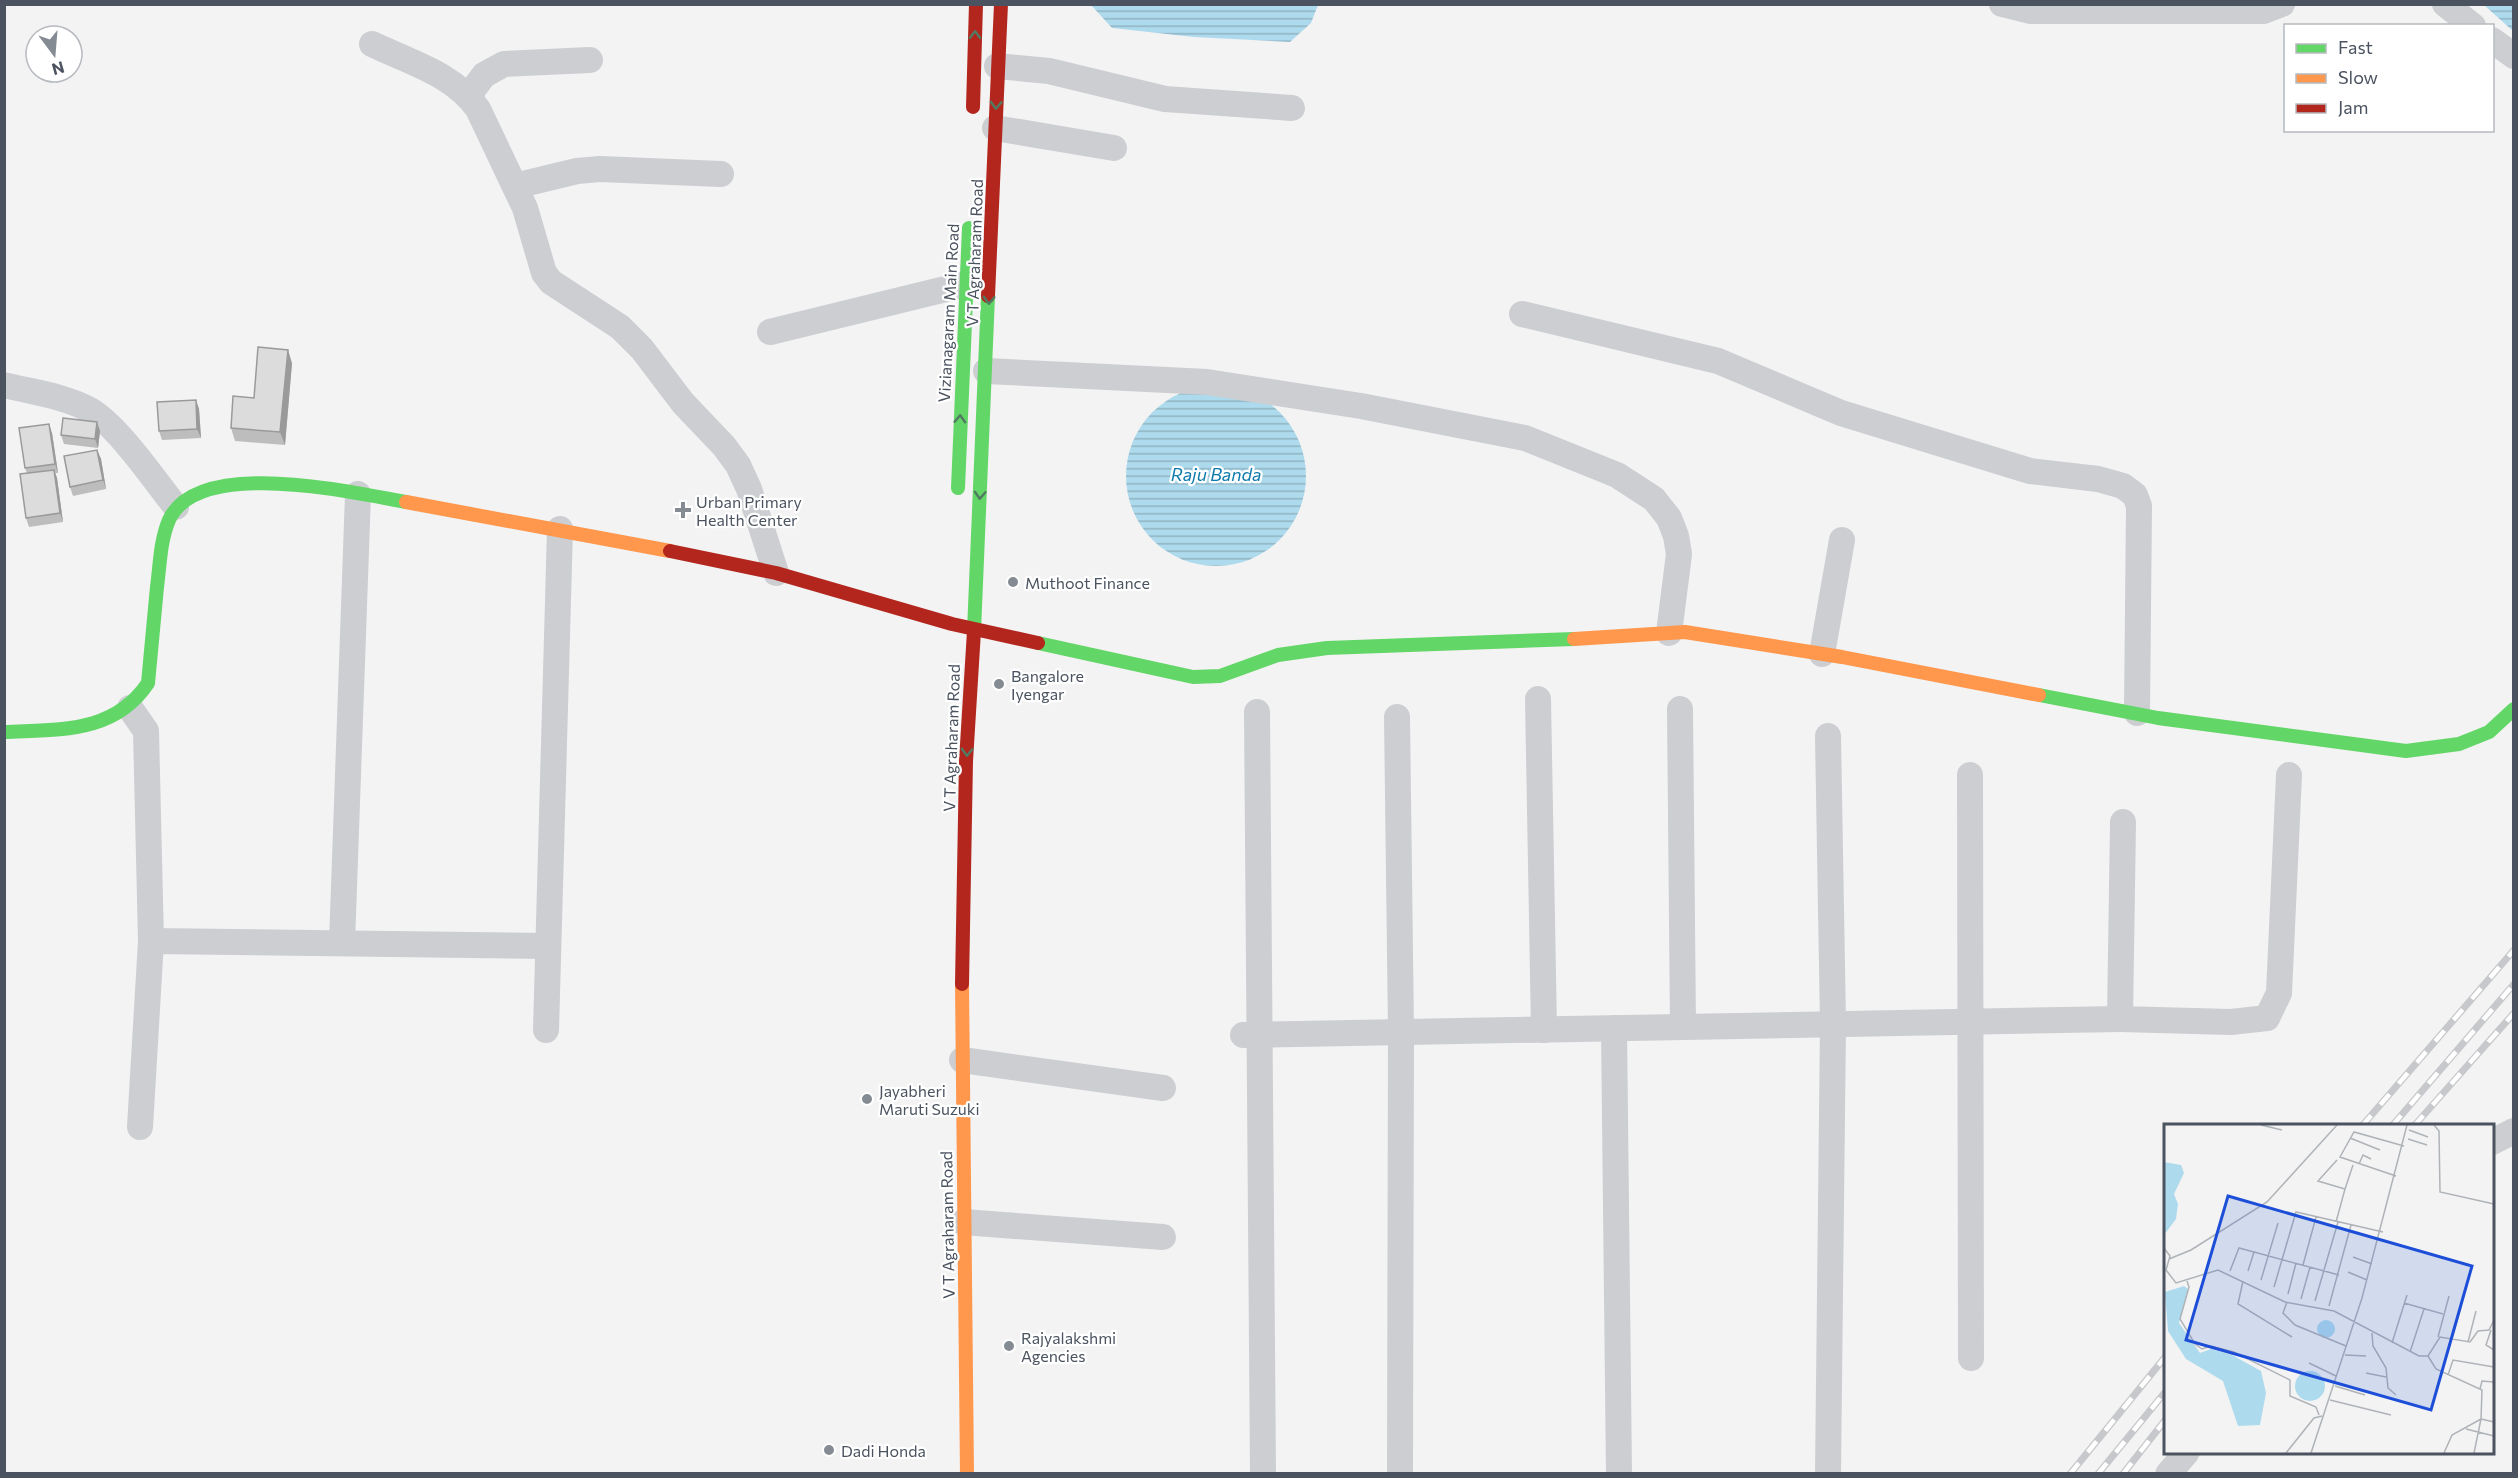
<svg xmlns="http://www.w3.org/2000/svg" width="2518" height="1478" font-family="Commissioner,sans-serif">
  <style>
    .water { fill: url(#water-rules) }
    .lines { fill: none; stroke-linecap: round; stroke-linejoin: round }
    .street { stroke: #ccced1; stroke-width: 26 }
    .fast { stroke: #63d668; stroke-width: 14 }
    .slow { stroke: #ff974d; stroke-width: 14 }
    .jam { stroke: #b3261e; stroke-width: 14 }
    .rail-casing { stroke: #c7c8cb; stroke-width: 7 }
    .rail { stroke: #fff; stroke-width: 4.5; stroke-dasharray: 14; stroke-linecap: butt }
    .wall { fill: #bdbdbe }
    .shaded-wall { fill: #9a9a9b }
    .building { fill: #dcdcdd; stroke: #9a9a9b; stroke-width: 1.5 }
    .oneway { stroke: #527a62 }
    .poi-dot { fill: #858b93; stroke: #fff; stroke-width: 2 }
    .labels { text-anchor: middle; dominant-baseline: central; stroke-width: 4.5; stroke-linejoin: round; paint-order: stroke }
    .street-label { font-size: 16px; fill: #4a535f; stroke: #fff }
    .poi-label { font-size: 16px; fill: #4a535f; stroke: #fff; text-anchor: start }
    .water-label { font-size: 18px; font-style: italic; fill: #0f7bad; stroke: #fff }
    .inset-road { fill: none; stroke: #afb3b8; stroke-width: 1.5 }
    .view { fill: #1d4ed8; fill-opacity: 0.15; stroke: #1d4ed8; stroke-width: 3 }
    .inset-edge { fill: none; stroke: #4a535f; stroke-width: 3 }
  </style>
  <defs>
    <pattern id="water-rules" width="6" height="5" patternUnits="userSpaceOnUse" patternTransform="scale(1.5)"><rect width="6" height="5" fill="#aedaed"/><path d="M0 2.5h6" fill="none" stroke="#90b3c3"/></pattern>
  </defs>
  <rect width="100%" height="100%" fill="#f3f3f3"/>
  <g class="water">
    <polygon points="1091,5 1318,5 1311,23 1290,42 1194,37 1112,28"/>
    <polygon points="2484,5 2513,5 2513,31"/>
    <circle cx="1216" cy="476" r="90"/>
  </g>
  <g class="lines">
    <g class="street">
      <polyline points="2002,4 2030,11 2264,11 2282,4"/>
      <polyline points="2445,4 2473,26"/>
      <polyline points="2492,40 2514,56"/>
      <path d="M372,44C409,62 454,74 478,109L525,208L544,273L551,282L620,327L642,349L683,403L724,446L738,465L749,489L776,573"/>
      <polyline points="997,66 1049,71 1165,99 1292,108"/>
      <polyline points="469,95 484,75 504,64 590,60"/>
      <polyline points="995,128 1114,148"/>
      <polyline points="515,186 577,171 600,169 721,174"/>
      <polyline points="1522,314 1718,361 1841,413 2030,471 2098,479 2123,486 2135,495 2139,506 2137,713"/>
      <polyline points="770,332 966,284"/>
      <polyline points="986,371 1207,382 1361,406 1525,438 1617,475 1654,499 1669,518 1676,536 1679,554 1669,633"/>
      <path d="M4,385C32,392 65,396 90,410C118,426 155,481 176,507"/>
      <polyline points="1822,654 1842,540"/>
      <polyline points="1538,699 1544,1030"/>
      <polyline points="130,708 146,731 151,941 140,1127"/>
      <polyline points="1680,709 1683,1027"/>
      <polyline points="1257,712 1263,1474"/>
      <polyline points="1397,717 1401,1032 1400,1474"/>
      <polyline points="1970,775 1971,1358"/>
      <polyline points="2123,822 2120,1019 2231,1022 2267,1018 2279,993 2289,775"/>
      <polyline points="151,941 548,946"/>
      <polyline points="342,943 358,494"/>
      <polyline points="1614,1028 1619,1474"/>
      <polyline points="546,1030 560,529"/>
      <polyline points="1243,1035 2120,1019"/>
      <polyline points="962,1060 1163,1088"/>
      <polyline points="2492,1142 2514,1131"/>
      <polyline points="963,1222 1163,1237"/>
      <polyline points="1828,1474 1833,1024 1828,736"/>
      <polyline points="2168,1474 2187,1452"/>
    </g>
    <g class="fast">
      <polyline points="958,488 969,228"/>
      <polyline points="974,631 988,296"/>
      <polyline points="1038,643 1193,677 1220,676 1278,655 1327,648 1574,639"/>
      <polyline points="2039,695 2158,718 2406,751 2459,744 2489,732 2514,709"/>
      <path d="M4,732C59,729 114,734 148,683C151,651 154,619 157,587C160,565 160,541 169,520C198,456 353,493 406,502"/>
    </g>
    <g class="slow">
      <polyline points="406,502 670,551"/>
      <polyline points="1574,639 1685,632 1842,657 2039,695"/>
      <polyline points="962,984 967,1474"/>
    </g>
    <g class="jam">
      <polyline points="973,107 976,4"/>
      <polyline points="988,296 1001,4"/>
      <polyline points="670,551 776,573 952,624 1038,643"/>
      <polyline points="962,984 966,761 974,631"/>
    </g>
    <defs>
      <g id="rail">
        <polyline points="2362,1126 2514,950"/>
        <polyline points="2392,1126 2514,984"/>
        <polyline points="2414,1126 2514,1013"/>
        <polyline points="2070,1474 2166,1356"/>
        <polyline points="2098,1474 2166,1391"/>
        <polyline points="2123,1474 2166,1419"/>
      </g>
    </defs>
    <use href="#rail" class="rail-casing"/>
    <use href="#rail" class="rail"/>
  </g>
  <g class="wall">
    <polygon points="292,363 285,445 235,441 231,428 254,398"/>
    <polygon points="196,400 199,409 201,438 162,440 159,431"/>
    <polygon points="97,422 100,431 98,448 64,444 61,435"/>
    <polygon points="52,433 58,473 55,473 57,478 63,522 29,527 26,518 27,473 25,468"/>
    <polygon points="97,450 101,459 106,489 73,496 70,487"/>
  </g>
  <g class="shaded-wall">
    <polygon points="288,350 292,363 285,445 280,432"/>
    <polygon points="196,400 199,409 201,438 197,429"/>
    <polygon points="97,422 100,431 98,448 95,439"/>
    <polygon points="49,424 52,433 58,473 55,464"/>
    <polygon points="97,450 101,459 106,489 103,480"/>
    <polygon points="54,470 57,478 63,522 60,513"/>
  </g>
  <g class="building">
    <polygon points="258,347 288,350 280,432 231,428 233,396 254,398"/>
    <polygon points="196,400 197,429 159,431 157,402"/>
    <polygon points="63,418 97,422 95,439 61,435"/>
    <polygon points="49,424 55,464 25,468 19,428"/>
    <polygon points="97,450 103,480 70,487 64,456"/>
    <polygon points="54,470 60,513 26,518 20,474"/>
  </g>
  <defs><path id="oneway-chevron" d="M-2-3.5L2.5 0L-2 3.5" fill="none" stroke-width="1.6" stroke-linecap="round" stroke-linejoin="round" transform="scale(1.5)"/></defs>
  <g class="oneway">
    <use href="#oneway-chevron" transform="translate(975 35) rotate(-89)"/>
    <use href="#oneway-chevron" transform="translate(996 105) rotate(92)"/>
    <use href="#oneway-chevron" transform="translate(989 300) rotate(92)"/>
    <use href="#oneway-chevron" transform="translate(960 419) rotate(-88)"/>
    <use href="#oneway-chevron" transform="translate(980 495) rotate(93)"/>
    <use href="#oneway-chevron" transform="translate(967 752) rotate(92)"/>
  </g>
  <g class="poi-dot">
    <path d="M680 501h6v6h6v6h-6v6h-6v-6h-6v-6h6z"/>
    <circle cx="1013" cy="582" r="6"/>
    <circle cx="999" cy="684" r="6"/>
    <circle cx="867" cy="1099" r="6"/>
    <circle cx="1009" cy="1346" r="6"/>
    <circle cx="829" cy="1450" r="6"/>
  </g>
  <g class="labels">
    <g class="street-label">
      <text transform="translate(974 253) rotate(-88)">V T Agraharam Road</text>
      <text transform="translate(948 313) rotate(-87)">Vizianagaram Main Road</text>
      <text transform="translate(951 738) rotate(-88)">V T Agraharam Road</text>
      <text transform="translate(947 1225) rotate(-91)">V T Agraharam Road</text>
    </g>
    <g class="poi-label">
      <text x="696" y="501">Urban Primary<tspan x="696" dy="18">Health Center</tspan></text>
      <text x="1025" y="582">Muthoot Finance</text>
      <text x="1011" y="675">Bangalore<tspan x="1011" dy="18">Iyengar</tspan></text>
      <text x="879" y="1090">Jayabheri<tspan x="879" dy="18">Maruti Suzuki</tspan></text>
      <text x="1021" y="1337">Rajyalakshmi<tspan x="1021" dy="18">Agencies</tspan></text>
      <text x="841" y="1450">Dadi Honda</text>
    </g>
    <g class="water-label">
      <text x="1216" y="474">Raju Banda</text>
    </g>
  </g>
  <g transform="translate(2164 1124)">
    <rect width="330" height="330" fill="#f3f3f3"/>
    <path d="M0,38L17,41L20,49L10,70L14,80L12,95L0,111ZM20,162L24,165L15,199L36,229L47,225L68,231L97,247L102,269L96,301L74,302L59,257L22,235L4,207L1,168ZM153 205a9 9 0 1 1 18 0a9 9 0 1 1-18 0ZM131 262a15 15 0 1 1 30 0a15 15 0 1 1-30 0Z" fill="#aedaed"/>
    <path class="inset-road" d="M97,1L118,6M270,1L275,7L276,68L330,80M245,6L264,13M186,14L216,26M244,15L263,21M195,40L199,31L207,35M232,52L176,33L190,8L240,22M181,65L189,41M172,98L181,65L154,57L173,36M0,124L6,132L2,146L12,159L54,146L121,178L170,187L255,232H264L276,213L306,218L314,207L325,206L330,196M90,128L175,151M189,133L208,140M5,135L27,126L103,78L173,1M139,141L152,93M66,147L75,124L90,128L84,147M184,148L203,156M97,156L114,99M23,157L25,163L16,195L31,220L38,225L47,222L70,228L126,256V272L152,283L155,291M79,157L74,180L128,213M110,163L132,88L219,108M124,170L132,139M137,175L146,143M151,177L174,98M123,178L119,189L131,201L182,222M240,179L279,190M165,182L187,101M327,206L322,221L330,226M208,209L209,222L222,244L224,264L232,271M274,213L285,172M288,215L297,183M304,218L312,187M228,219L243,171M246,228L260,185M181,231L202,232M264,232L272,245L318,266L317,295L288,311L280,329M145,239L172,252M202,249L222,253M284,251L289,236L330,243M171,262L201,271M316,265L318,257L330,258M166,276L227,291M302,305L330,312M122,329L150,294L158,292M147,329L198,174L243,1M310,329L317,295L330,298"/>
    <path class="view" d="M64,72L308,142L267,286L22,216Z"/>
    <rect width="330" height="330" class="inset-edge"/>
  </g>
  <rect width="2518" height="1478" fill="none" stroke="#4a535f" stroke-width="12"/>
  <rect x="2284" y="24" width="210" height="108" fill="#ffffff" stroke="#b7babf" stroke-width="1.5"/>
  <rect x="2296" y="44" width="30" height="9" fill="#63d668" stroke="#b7babf" stroke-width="1.5"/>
  <text x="2338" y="54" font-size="18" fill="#4a535f">Fast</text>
  <rect x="2296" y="74" width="30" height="9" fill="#ff974d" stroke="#b7babf" stroke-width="1.5"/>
  <text x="2338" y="84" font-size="18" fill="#4a535f">Slow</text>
  <rect x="2296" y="104" width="30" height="9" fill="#b3261e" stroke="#b7babf" stroke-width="1.5"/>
  <text x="2338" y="114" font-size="18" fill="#4a535f">Jam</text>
  <g transform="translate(54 54) rotate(164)"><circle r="28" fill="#ffffff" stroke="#b7babf" stroke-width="1.5"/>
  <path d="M0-4.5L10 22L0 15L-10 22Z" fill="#858b93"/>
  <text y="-9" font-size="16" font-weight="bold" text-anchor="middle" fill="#4a535f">N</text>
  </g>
</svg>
